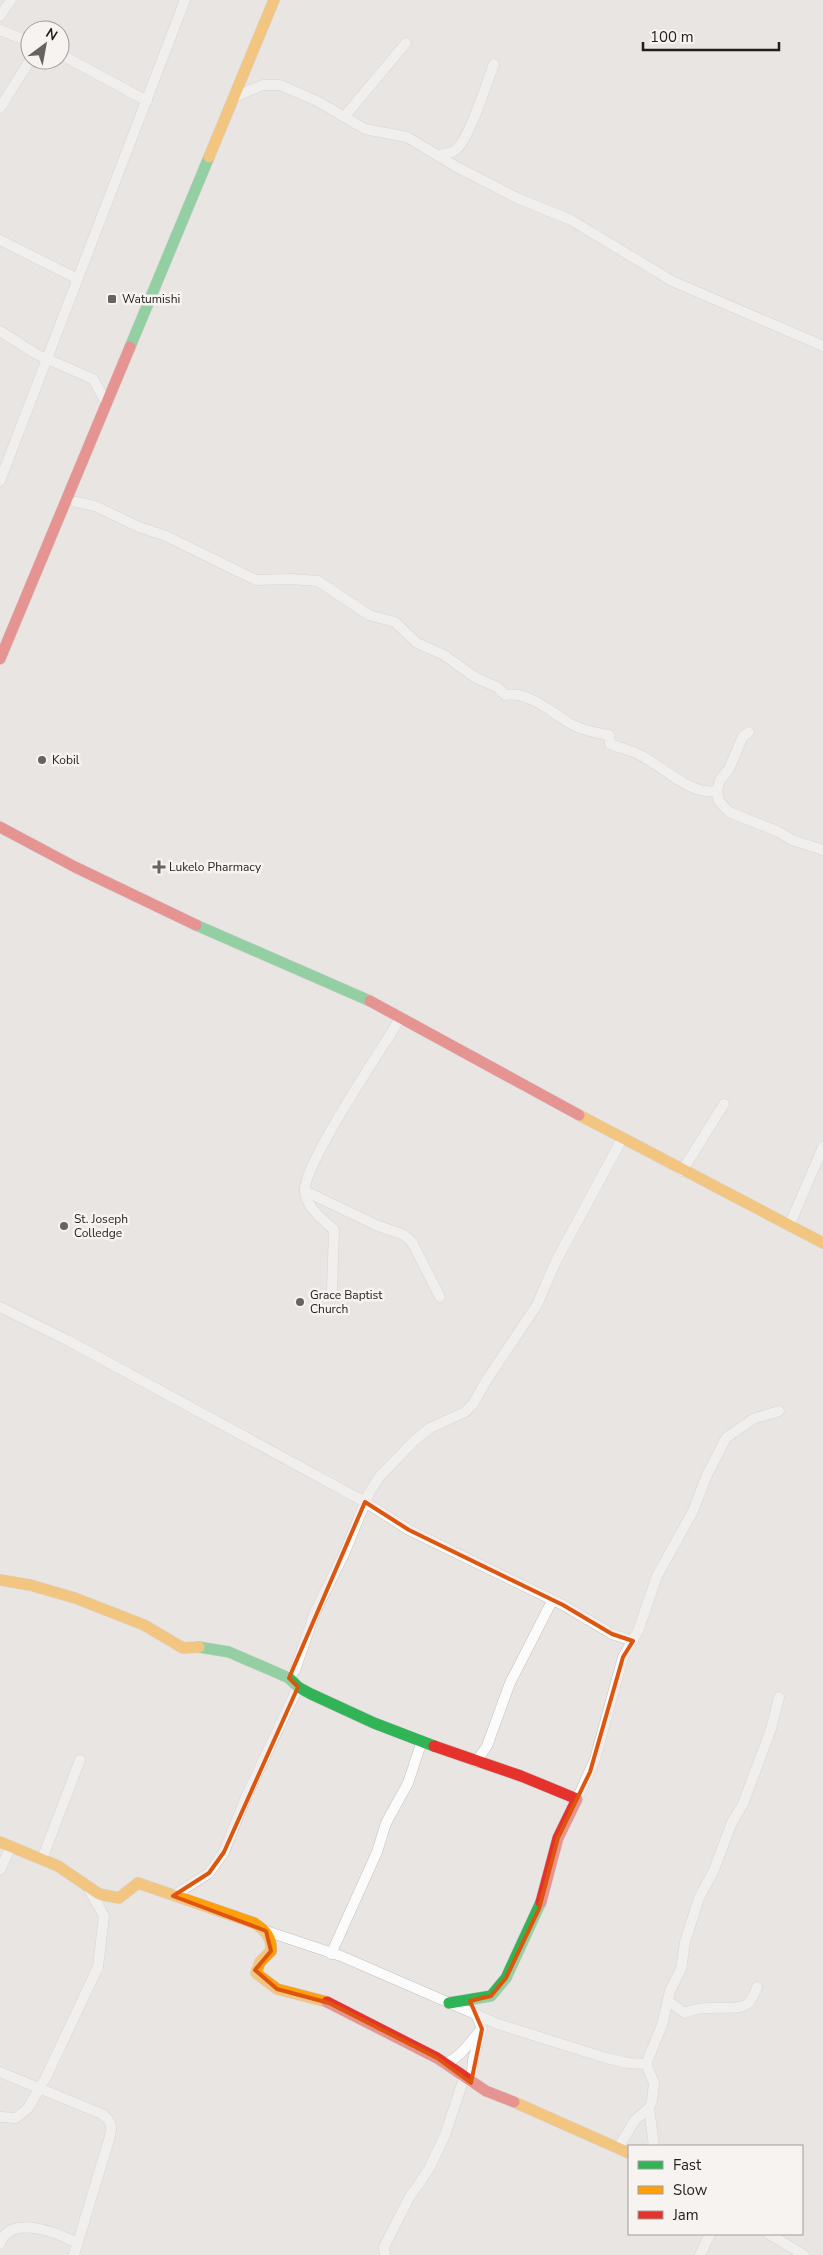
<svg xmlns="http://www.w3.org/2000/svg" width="823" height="2255" font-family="'Nunito Sans',sans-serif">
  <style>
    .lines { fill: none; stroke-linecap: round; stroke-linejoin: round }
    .street-casing { stroke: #c4c2c1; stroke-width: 11 }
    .fast-casing { stroke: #c4c2c1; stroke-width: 12 }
    .slow-casing { stroke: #c4c2c1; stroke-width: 12 }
    .jam-casing { stroke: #c4c2c1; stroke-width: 12 }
    .street { stroke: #fcfbfb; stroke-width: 10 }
    .fast { stroke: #30b455; stroke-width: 11 }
    .slow { stroke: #ff9f0a; stroke-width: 11 }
    .jam { stroke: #e5322d; stroke-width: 11 }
    .marked { fill: none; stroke: #de560d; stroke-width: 4; stroke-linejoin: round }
    .poi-dot { fill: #666463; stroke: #f6f3f0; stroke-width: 2 }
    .labels { text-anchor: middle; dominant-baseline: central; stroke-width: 5; stroke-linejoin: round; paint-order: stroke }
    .poi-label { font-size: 12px; fill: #201f1e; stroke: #f6f3f0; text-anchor: start }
  </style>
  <rect width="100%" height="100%" fill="#e8e5e3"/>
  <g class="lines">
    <defs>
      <g id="street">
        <polyline points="0,16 11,0"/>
        <polyline points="0,30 30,42"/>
        <polyline points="60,54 147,101"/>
        <polyline points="234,97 263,85 280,85 317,101 365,129 407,137 455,166 517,198 571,220 672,281 823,346"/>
        <polyline points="0,108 30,60"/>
        <polyline points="344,117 406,43"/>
        <path d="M439,155C444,154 450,153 454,151C469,142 487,81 494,64"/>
        <polyline points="0,240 78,279"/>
        <polyline points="0,331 36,354 93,379 106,402"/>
        <polyline points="0,481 185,0"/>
        <path d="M76,502L95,506L139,527L166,536L256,580L291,579L318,581L369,615L395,622L417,643L444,655L476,678L497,687L505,695C530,691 550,712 571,724C582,730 596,733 609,735L610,744C620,748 631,750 640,755C663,766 690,796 717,791"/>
        <polyline points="749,732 743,736 729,769 720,780 717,791 719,801 729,812 779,832 792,840 823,850"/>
        <polyline points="682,1171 724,1104"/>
        <polyline points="305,1191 376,1225 404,1235 412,1242 440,1297"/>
        <polyline points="789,1226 823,1147"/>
        <path d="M332,1291L334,1230C323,1220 306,1207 305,1191C303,1164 384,1046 401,1017"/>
        <polyline points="0,1307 69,1341 365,1502 409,1530 563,1605 612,1634 633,1641"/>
        <polyline points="289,1678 295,1670 315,1612 344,1554 369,1493 380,1476 415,1440 430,1428 465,1412 473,1404 486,1381 537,1305 556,1261 622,1139"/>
        <polyline points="476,1762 487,1746 510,1683 552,1601"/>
        <polyline points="577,1799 595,1759 623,1657 638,1631 657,1576 693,1511 707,1475 726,1438 753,1419 779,1411"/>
        <polyline points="42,1859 80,1760"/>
        <polyline points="0,1870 11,1846"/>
        <polyline points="173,1896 209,1873 224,1852 246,1797 298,1687"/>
        <polyline points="266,1931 341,1956 498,2024 606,2058 628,2063 646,2064 654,2083 652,2101 649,2108 635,2120 618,2148"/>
        <polyline points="331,1954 377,1852 386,1823 408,1783 422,1741"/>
        <path d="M668,2001L685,2013C703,2003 739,2012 747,2004C752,2000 755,1992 757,1987"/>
        <path d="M445,2064C462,2056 468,2044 480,2031"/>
        <polyline points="646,2064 662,2025 670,1991 681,1969 685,1942 699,1898 714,1870 732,1822 743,1804 771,1729 779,1697"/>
        <path d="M0,2072L102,2114C114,2122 112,2131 108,2143L74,2255"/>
        <polyline points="471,2083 473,2060 482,2029 476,2014"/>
        <polyline points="649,2108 654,2146"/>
        <polyline points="0,2117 16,2118 28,2108 46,2077 98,1967 104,1916 90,1891"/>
        <polyline points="769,2234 804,2255"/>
        <path d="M0,2244C10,2213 58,2233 77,2243"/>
        <polyline points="385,2255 384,2247 409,2198 429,2169 445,2135 464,2078"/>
        <polyline points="700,2255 710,2234"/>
      </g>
      <g id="fast">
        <polyline points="130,347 209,157"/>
        <polyline points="196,925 370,1001"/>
        <polyline points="199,1647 229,1652 289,1678 298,1687 311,1694 374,1723 434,1746"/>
        <polyline points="449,2003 491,1996 506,1978 541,1902"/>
      </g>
      <g id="slow">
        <polyline points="209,157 274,0"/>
        <polyline points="579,1115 823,1243"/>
        <polyline points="0,1580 30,1585 75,1598 144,1625 183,1648 199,1647"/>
        <path d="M0,1842L58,1866L99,1894L119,1898L138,1883L254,1923C265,1930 272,1937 271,1951L260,1962L256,1973L277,1989L327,2002"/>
        <polyline points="514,2102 629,2153"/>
      </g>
      <g id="jam">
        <polyline points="0,659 130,347"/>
        <polyline points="0,827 75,867 196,925"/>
        <polyline points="370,1001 579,1115"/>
        <polyline points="434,1746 521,1776 577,1799 558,1838 541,1902"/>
        <polyline points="327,2002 437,2058 486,2091 514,2102"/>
      </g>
    </defs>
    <use href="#street" class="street-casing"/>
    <use href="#fast" class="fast-casing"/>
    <use href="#slow" class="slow-casing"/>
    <use href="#jam" class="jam-casing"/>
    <use href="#street" class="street"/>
    <use href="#fast" class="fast"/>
    <use href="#slow" class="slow"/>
    <use href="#jam" class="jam"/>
  </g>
  <path d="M0 0H823V2255H0ZM365,1502L409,1530L563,1605L612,1634L633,1641L623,1657L590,1772L558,1838L539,1909L506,1978L491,1996L470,2001L482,2029L471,2083L437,2058L329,2003L277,1989L255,1970L271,1951L266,1931L173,1896L209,1873L224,1852L298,1687L289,1678Z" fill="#e8e5e3" fill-opacity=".55" fill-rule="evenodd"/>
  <path class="marked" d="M365,1502L409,1530L563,1605L612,1634L633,1641L623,1657L590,1772L558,1838L539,1909L506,1978L491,1996L470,2001L482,2029L471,2083L437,2058L329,2003L277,1989L255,1970L271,1951L266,1931L173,1896L209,1873L224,1852L298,1687L289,1678Z"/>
  <g class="poi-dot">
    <rect x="107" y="294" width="10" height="10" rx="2.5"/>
    <circle cx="42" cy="760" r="5"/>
    <path d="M156.5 859.5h5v5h5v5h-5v5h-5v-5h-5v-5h5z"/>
    <circle cx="64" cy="1226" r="5"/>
    <circle cx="300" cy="1302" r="5"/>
  </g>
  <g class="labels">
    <g class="poi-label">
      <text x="122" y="299">Watumishi</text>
      <text x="52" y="760">Kobil</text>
      <text x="169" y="867">Lukelo Pharmacy</text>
      <text x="74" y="1219">St. Joseph<tspan x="74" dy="14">Colledge</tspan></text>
      <text x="310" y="1295">Grace Baptist<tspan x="310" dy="14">Church</tspan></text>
    </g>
  </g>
  <rect x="628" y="2145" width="175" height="90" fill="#f6f3f0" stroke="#a09e9c"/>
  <rect x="638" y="2161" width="25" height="8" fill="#30b455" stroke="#a09e9c"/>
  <text x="673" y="2170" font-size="15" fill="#201f1e">Fast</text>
  <rect x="638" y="2186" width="25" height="8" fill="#ff9f0a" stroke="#a09e9c"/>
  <text x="673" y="2195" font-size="15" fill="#201f1e">Slow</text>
  <rect x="638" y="2211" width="25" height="8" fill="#e5322d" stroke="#a09e9c"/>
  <text x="673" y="2220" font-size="15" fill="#201f1e">Jam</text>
  <g transform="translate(45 45) rotate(32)"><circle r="24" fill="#f6f3f0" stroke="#a09e9c"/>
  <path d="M0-4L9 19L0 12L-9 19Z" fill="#666463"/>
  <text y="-8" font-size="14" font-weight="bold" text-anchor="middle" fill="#201f1e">N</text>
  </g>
  <path d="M643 42v8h136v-8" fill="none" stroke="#201f1e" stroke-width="2.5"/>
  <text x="650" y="42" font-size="15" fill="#201f1e" stroke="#f6f3f0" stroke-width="4" paint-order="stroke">100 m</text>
</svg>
